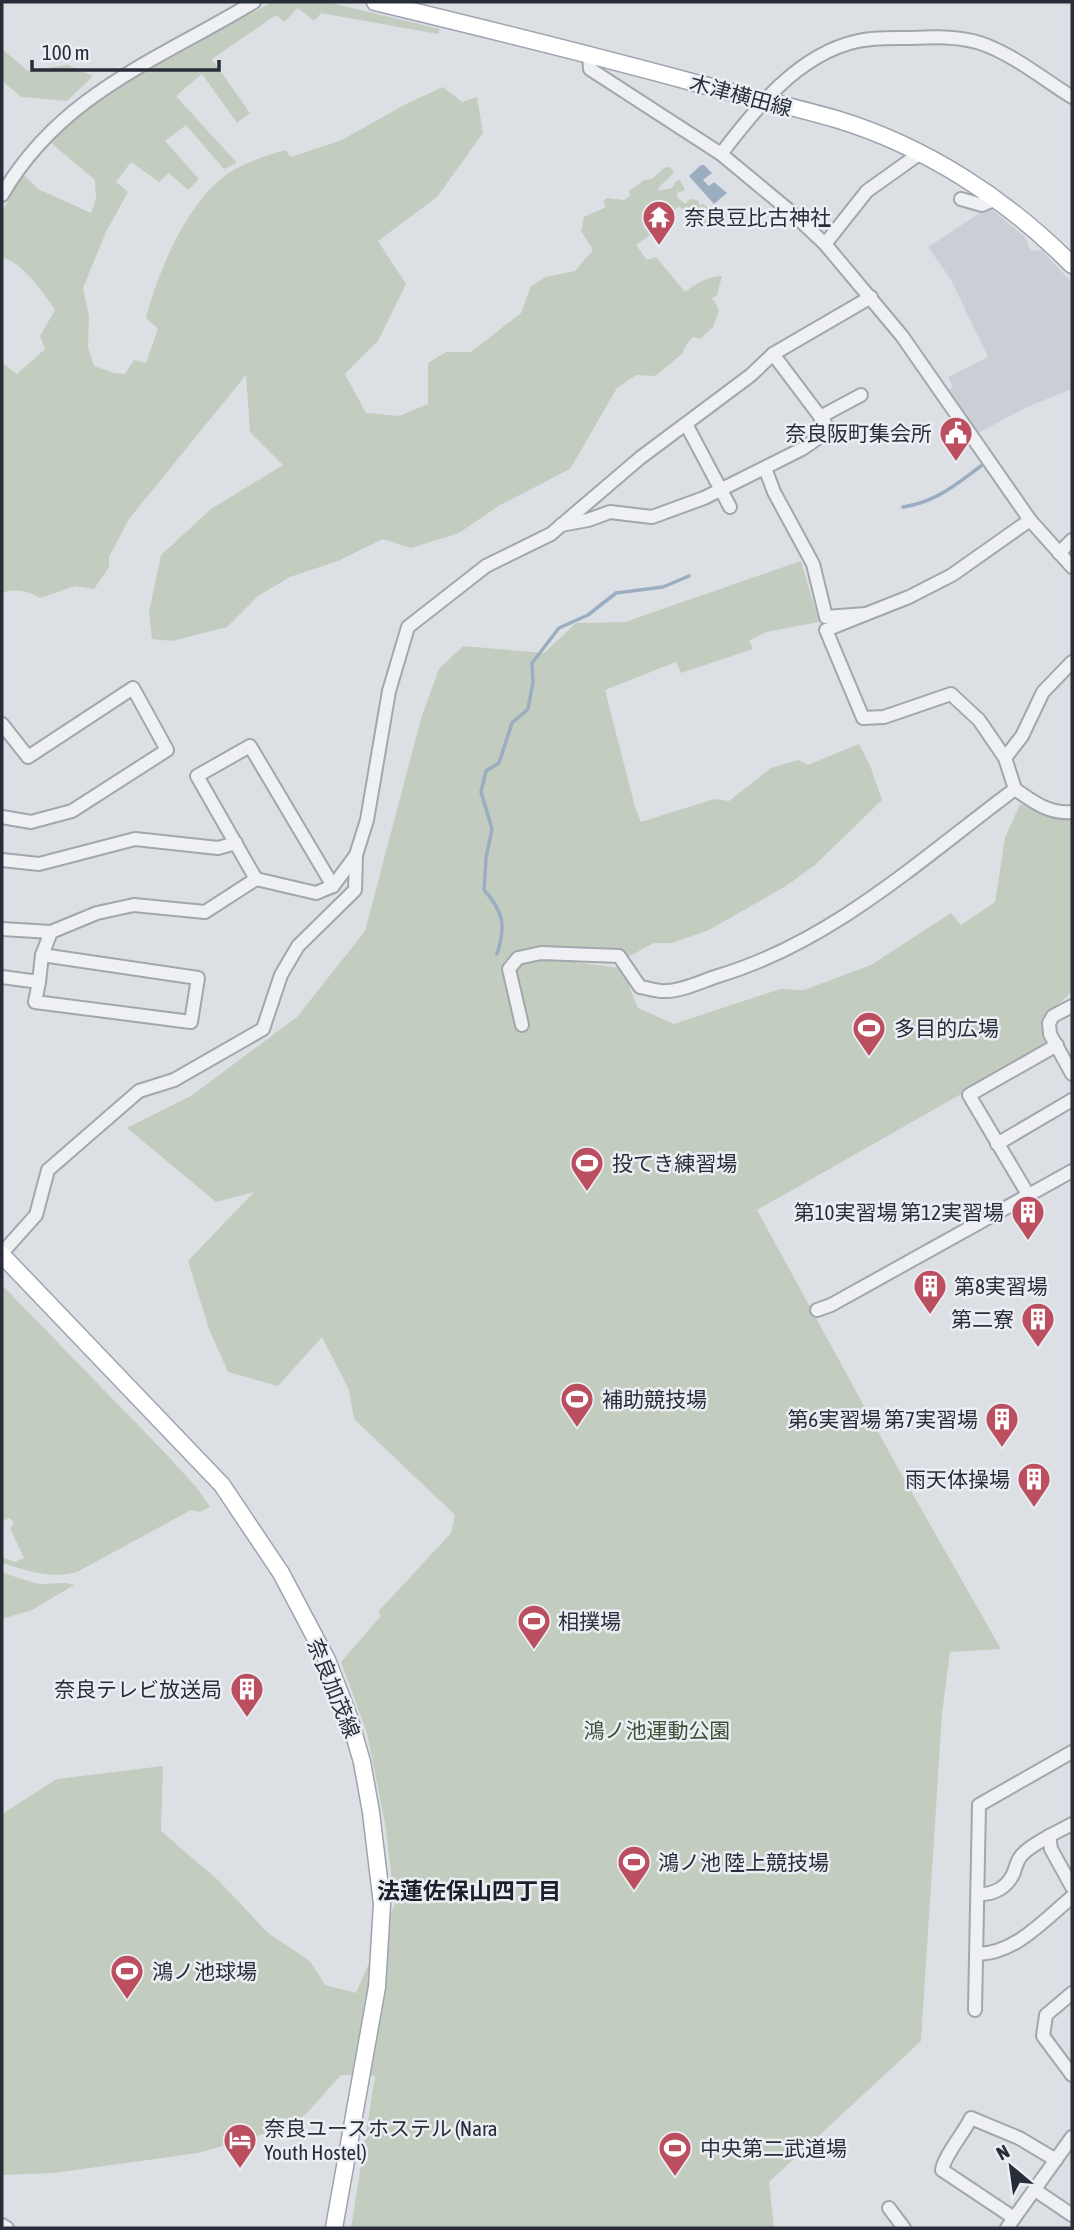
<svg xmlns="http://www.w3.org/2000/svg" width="1074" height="2230" font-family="'Asap Condensed','Noto Sans JP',sans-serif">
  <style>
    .built { fill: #cbcfd5 }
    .green { fill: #c2cdbf }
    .water { fill: #9badc1 }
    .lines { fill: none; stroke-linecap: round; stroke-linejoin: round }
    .stream { stroke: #9badc1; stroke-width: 3.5 }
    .minor-casing { stroke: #a2a7ad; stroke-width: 16 }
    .major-casing { stroke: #9da4af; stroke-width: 19 }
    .minor { stroke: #eff0f3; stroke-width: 12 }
    .major { stroke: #fff; stroke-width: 16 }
    .labels { text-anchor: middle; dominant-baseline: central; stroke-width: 5; stroke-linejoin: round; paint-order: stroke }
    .street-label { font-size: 21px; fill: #282e39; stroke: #ebeef3 }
    .poi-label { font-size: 21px; fill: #282e39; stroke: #ebeef3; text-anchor: start }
    .park-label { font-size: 21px; fill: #3c5337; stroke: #ebeef3 }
    .neighbourhood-label { font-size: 23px; font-weight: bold; fill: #1a1f2a; stroke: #ebeef3 }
  </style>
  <rect width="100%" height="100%" fill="#dce0e4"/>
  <polygon class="built" points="989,207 1025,237 1031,251 1042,250 1072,283 1072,389 1027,407 978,433 948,391 953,387 948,377 988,357 950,278 928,247"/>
  <g class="green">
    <path d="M272,2H327L440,29L438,34L321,13L314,21L298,8L284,22L276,15L212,59L250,113L237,123L202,74L176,96L237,163L224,169L186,125L165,141L199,179L188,190L169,173L159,182L131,162L116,182L128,192L106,232L83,288L89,316L88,347L94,366L114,373L125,374L134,360L146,363L158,329L146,318C158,272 186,204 226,175C242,163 266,156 285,150L291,157L342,140L406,104L443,87L462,102L477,97L483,133L437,197L378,241L406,284L378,341L345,374L366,413L399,416L428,404V363L446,352H471L521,313L531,286L546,277L575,271L593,250L581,231L584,217L606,207L603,201L607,198L624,200L630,196L629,191L644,180L652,179L664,168L670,167L674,171C670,179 659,184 658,191L672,188L676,181L680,180L685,190L677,193V197L685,204L690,199L698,200L700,206L703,204L713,211L715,220L711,225L700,222L697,224L679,206L650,230V235L636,245L647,260L656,257L685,292C695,284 710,275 722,276L717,295L711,299L714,300L719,310L713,327L700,339L693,337L686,345L682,354L655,376L636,375L617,388L570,469L500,505L459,533L411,548L383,539L338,561L290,577L258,596L227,627L172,641L152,639L149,612L161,555L211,509L283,465L250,432L246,375L129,519L109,557V567L94,589L75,586L40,598C28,591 15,588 2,593V363L17,374L45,349L40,336L55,310C45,295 21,260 2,258V212L23,174L38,189L91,213L96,199L95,180L49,141L107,93Z"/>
    <polygon points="2,49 28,71 68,65 93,76 67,101 22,97 2,81"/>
    <path d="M801,561L819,622L766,632L749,641L753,649L681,673L676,662L605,690L635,807L641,822L714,799L729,801L771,768L798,760L808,765L859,744L871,768L882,800L815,865L786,886L709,930L672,943H654L628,957C608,946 540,944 517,952C512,954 508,958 503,962L550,959L622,968L638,1008L674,1024L780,989L804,990L871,965L951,913L961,925L995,902L1005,838L1020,804L1048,815L1072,816V991C1062,1002 1046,1014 1044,1029C1043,1036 1046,1040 1044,1047L757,1210L899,1470L1001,1649L950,1652L942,1714L921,2041L769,2182L774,2228H351L375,2076L341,2075L306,2114L288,2127L198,2153L54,2173L2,2175V1814L57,1779L163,1766L161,1831L219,1881L268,1933L310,1961L325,1985L356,1993L395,1904L385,1824L367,1733L341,1662L381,1616L378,1612L451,1533L455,1515L354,1419L349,1390L322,1337L278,1386L228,1372L209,1329L188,1261L254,1192L216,1202L127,1128L191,1096L297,1017L365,931L422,715L439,669L463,646L544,653L576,623L625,622Z"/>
    <path d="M2,1285L168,1456L197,1488L210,1507L200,1512L191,1510L77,1572C50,1579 28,1571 2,1563V1557L15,1562L24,1558L10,1528L14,1524L10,1518L2,1521Z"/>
    <path d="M2,1572C13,1576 24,1580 35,1583C47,1586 63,1580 74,1585L32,1610L2,1619Z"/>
  </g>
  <polygon class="water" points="701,165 704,165 712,173 703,180 709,186 714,182 727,193 714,204 689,176"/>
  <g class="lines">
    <g class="stream">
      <path d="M903,507C936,502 955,485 981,466"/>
      <path d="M497,954C506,926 504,912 484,890L486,858L492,829L481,792L486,771L499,763L512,723L528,709L533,682L532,663L559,628L588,615L616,593L663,587L689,576"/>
    </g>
    <defs>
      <g id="minor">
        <polyline points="589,54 590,69 721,154 791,212 825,244 902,336 1030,520 1072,567"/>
        <path d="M721,154C756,108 798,54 858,41C875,37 894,38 911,38C934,37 958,36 980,43C1013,54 1043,79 1072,97"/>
        <path d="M2,195C60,94 158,60 254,2"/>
        <polyline points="961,199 982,205 996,199"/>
        <polyline points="825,244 867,191 919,154"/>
        <polyline points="820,417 861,395"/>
        <polyline points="686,424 730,507"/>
        <polyline points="765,468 774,492 813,564 826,617 866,614 909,597 952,575 1030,520"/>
        <polyline points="561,525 588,520 610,512 652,517 704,498 802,449 821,436 825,423 773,354"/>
        <polyline points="1059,553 1072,540"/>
        <polyline points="866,614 826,630 863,718 884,717 951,694 979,720 1005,758 1022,736 1043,692 1072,662"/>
        <polyline points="2,724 28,757 133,688 167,750 72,811 31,822 2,817"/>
        <polyline points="1005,758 1015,789"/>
        <polyline points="2,860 39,864 135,839 218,848 236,843"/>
        <polyline points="256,879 197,776 250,746 333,886"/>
        <polyline points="2,929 51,932 97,913 134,905 205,912 256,879 316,893 333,886 356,855 367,820 389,691 408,627 486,566 551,534 640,458 751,375 773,354 871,297"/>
        <polyline points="2,977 39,982 42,955 51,932"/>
        <polyline points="39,982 35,1002 191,1022 198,978 42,955"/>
        <polyline points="1072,1006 1053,1016 1049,1023 1050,1034 1072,1074"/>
        <path d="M522,1025L509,969L518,958L541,953L619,956L640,987C648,988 658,992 666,991C682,991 702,981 718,976C832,942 921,859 1015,789C1033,802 1049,814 1072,812"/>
        <polyline points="997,1144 1072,1100"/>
        <polyline points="1029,1196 969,1095 1057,1045"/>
        <polyline points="2,1253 36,1215 48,1170 139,1091 174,1080 263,1029 281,975 298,946 355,890 356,856"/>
        <polyline points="817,1310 831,1305 1072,1171"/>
        <polyline points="1072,1824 1049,1836 1051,1849 1072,1887"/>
        <path d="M978,1894C994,1895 1008,1887 1014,1872C1016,1866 1017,1861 1021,1856C1028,1847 1040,1842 1049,1836"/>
        <path d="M977,1954C1015,1954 1044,1920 1072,1897"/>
        <polyline points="1072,1993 1046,2015 1043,2036 1072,2075"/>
        <polyline points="975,2010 979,1805 1072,1752"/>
        <polyline points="1035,2190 1072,2215"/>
        <polyline points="889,2208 904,2228"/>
        <path d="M1014,2218L942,2170C944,2156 964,2133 971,2118L1019,2138L1056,2160"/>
        <polyline points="2,2225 7,2228"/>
        <polyline points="1007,2228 1072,2137"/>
      </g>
      <g id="major">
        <path d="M375,2C479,27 584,53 688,81C737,94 787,105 836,119C925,146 1007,199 1072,265"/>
        <polyline points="2,1255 222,1485 281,1573 327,1660 349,1717 362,1762 371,1812 382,1904 377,1987 334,2228"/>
      </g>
    </defs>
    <use href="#minor" class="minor-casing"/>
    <use href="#major" class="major-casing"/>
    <use href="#minor" class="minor"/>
    <use href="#major" class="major"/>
  </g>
  <defs>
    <symbol id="temple-pin" viewBox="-11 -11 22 30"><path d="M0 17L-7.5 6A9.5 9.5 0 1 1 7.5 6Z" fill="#bc4f5f" stroke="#ebeef3"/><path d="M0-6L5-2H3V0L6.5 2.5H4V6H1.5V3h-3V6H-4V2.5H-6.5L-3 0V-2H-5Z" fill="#fff"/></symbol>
    <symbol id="civic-pin" viewBox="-11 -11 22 30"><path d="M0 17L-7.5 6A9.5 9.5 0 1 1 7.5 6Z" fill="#bc4f5f" stroke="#ebeef3"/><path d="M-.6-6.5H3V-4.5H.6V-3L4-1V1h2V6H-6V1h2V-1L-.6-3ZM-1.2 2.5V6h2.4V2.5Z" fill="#fff"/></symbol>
    <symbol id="stadium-pin" viewBox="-11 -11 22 30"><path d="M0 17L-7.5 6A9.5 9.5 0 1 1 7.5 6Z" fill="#bc4f5f" stroke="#ebeef3"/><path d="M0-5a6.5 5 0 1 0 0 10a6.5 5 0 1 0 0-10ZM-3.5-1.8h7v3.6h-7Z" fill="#fff"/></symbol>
    <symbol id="building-pin" viewBox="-11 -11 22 30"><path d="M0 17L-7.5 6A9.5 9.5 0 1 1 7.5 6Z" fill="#bc4f5f" stroke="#ebeef3"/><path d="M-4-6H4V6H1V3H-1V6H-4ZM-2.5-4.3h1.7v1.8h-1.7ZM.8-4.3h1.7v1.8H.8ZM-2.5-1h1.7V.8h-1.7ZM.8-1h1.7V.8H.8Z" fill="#fff"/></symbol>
    <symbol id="hotel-pin" viewBox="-11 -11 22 30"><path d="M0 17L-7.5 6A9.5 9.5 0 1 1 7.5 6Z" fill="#bc4f5f" stroke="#ebeef3"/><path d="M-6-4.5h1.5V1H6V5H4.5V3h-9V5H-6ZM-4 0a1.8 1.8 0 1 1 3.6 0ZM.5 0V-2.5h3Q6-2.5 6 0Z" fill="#fff"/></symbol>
  </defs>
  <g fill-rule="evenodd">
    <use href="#temple-pin" x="640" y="198" width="38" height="52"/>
    <use href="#civic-pin" x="937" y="414" width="38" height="52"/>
    <use href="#stadium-pin" x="850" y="1009" width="38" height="52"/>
    <use href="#stadium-pin" x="568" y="1144" width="38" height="52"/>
    <use href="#building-pin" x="1009" y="1193" width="38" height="52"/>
    <use href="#building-pin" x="911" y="1267" width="38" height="52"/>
    <use href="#building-pin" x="1019" y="1300" width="38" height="52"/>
    <use href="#stadium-pin" x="558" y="1380" width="38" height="52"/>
    <use href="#building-pin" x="983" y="1400" width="38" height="52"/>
    <use href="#building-pin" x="1015" y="1460" width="38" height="52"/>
    <use href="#stadium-pin" x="515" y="1602" width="38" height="52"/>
    <use href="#building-pin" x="228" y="1670" width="38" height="52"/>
    <use href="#stadium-pin" x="615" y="1843" width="38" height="52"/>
    <use href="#stadium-pin" x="108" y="1952" width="38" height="52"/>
    <use href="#hotel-pin" x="221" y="2121" width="38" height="52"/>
    <use href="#stadium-pin" x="656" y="2129" width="38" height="52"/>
  </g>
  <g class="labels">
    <g class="street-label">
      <text transform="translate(741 95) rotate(15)">木津横田線</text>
      <text transform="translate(334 1688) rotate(68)">奈良加茂線</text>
    </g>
    <g class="poi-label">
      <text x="684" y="217">奈良豆比古神社</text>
      <text x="932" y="433" text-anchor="end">奈良阪町集会所</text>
      <text x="894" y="1028">多目的広場</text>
      <text x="612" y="1163">投てき練習場</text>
      <text x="1004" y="1212" text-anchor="end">第10実習場 第12実習場</text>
      <text x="954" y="1286">第8実習場</text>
      <text x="1014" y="1319" text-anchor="end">第二寮</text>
      <text x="602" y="1399">補助競技場</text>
      <text x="978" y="1419" text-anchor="end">第6実習場 第7実習場</text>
      <text x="1010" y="1479" text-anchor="end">雨天体操場</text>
      <text x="558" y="1621">相撲場</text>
      <text x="222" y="1689" text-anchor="end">奈良テレビ放送局</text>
      <text x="658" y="1862">鴻ノ池 陸上競技場</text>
      <text x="152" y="1971">鴻ノ池球場</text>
      <text x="264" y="2128">奈良ユースホステル (Nara<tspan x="264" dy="24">Youth Hostel)</tspan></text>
      <text x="700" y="2148">中央第二武道場</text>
    </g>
    <g class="park-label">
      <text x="657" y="1730">鴻ノ池運動公園</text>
    </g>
    <g class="neighbourhood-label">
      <text x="469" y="1891">法蓮佐保山四丁目</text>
    </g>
  </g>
  <rect width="1074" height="2230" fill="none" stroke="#282e39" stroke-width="7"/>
  <g transform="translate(1011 2167) rotate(331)" stroke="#ebeef3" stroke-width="5" paint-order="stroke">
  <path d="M0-5L12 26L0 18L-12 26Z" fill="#282e39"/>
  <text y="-10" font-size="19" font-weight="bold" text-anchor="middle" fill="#282e39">N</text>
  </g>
  <path d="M32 60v10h187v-10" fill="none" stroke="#282e39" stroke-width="3.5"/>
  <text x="42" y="60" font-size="21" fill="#282e39" stroke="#ebeef3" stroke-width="5" paint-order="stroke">100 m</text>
</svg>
